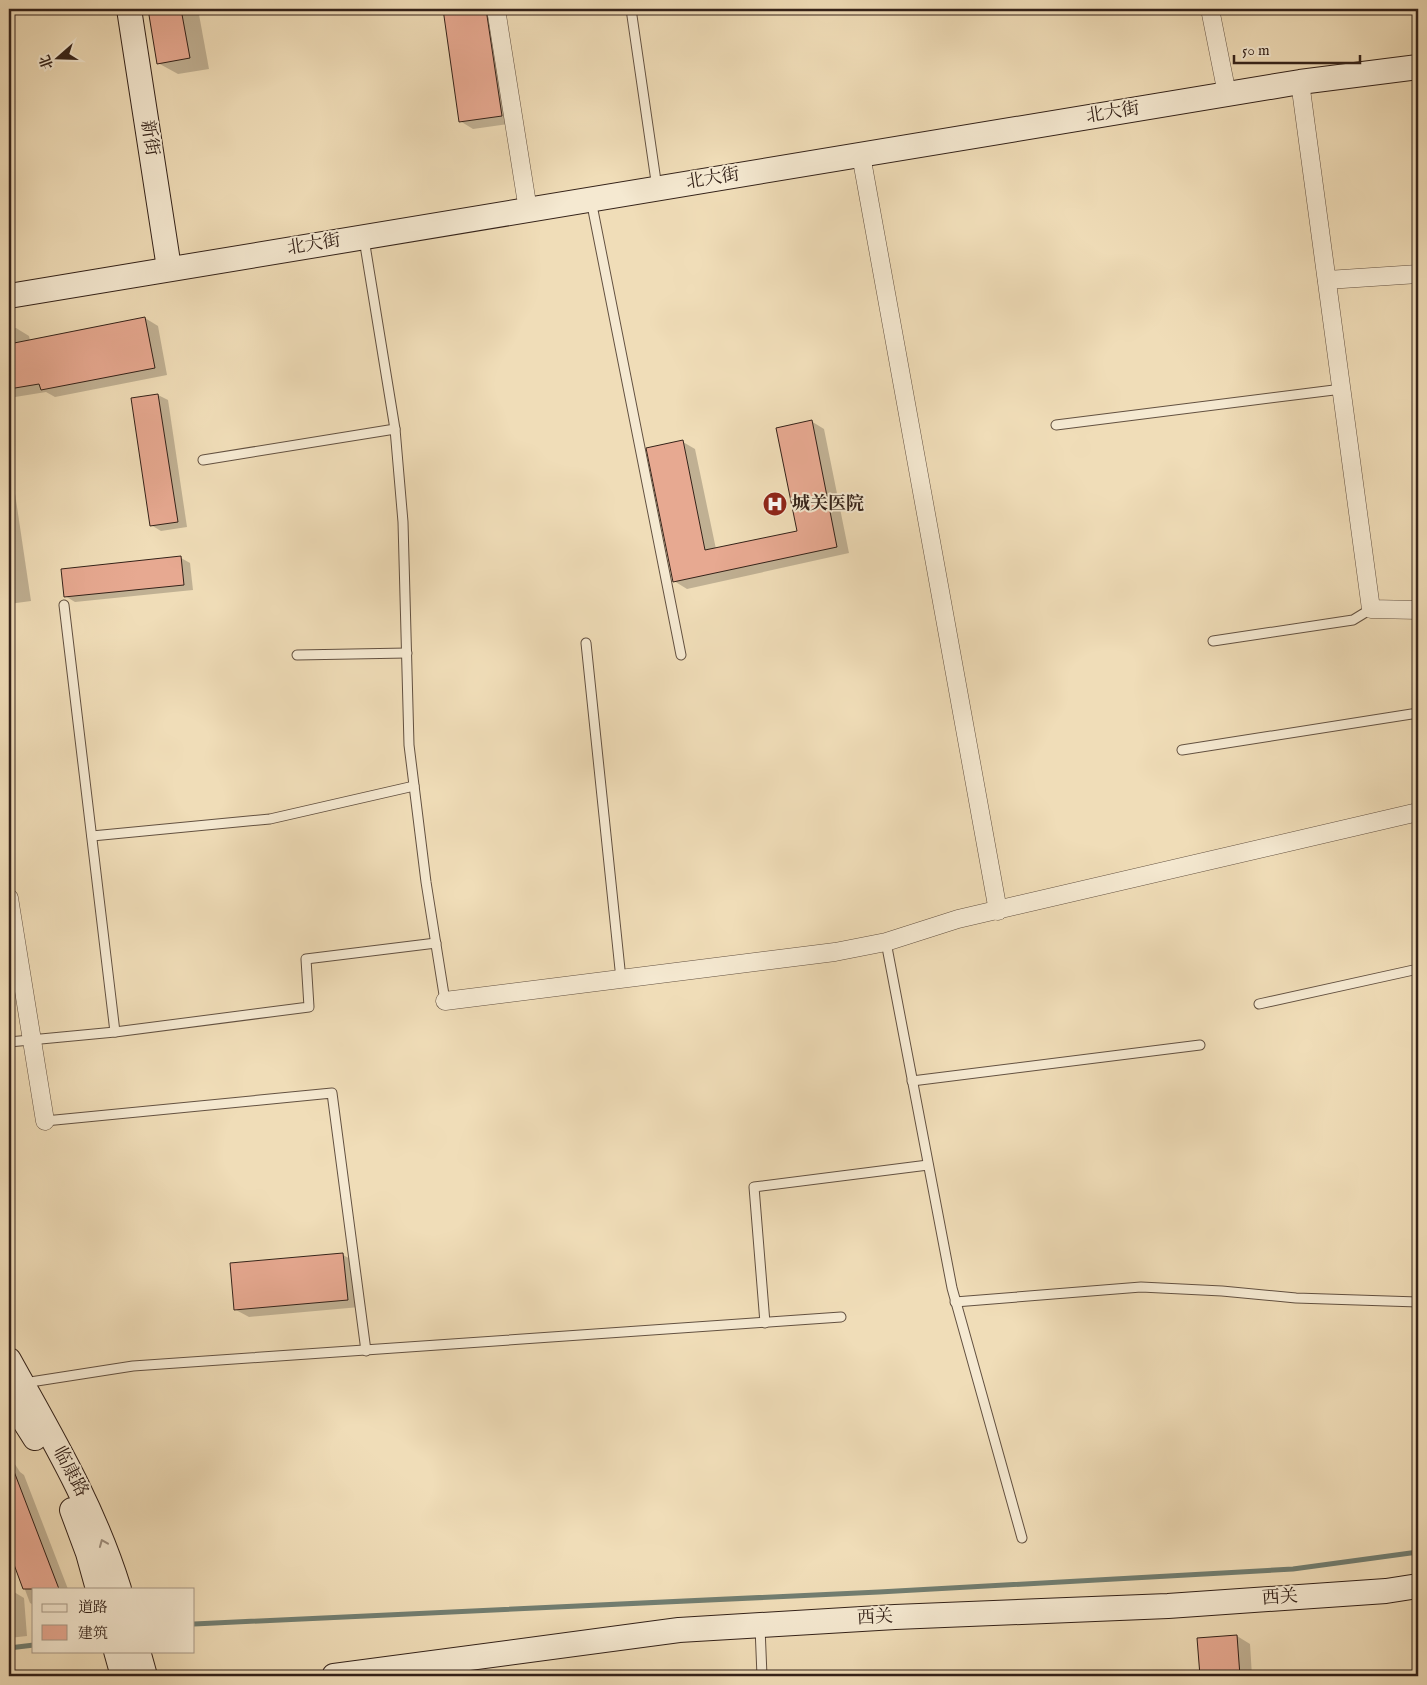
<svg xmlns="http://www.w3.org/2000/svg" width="1427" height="1685" font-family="'IM FELL English','Noto Serif SC',serif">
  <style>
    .shadow { fill: #0003 }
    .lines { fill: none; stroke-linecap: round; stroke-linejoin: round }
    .stream { stroke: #727e71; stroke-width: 5 }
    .building { fill: #e7a991; stroke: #342219 }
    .lane-casing { stroke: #635141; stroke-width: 11 }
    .street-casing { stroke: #635141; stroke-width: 19 }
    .secondary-casing { stroke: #342219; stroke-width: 26 }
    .lane { stroke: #f5e9d1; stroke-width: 9 }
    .street { stroke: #f5e9d1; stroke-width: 18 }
    .secondary { stroke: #f5e9d1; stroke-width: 24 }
    .oneway { stroke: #9e8f7e }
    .labels { text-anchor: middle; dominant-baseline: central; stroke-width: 4; stroke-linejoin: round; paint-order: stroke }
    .street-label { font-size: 18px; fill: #342219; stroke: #f5e9d1 }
    .poi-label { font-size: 18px; font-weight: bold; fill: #342219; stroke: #f5e9d1; text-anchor: start }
  </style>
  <rect width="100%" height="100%" fill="#f0ddb8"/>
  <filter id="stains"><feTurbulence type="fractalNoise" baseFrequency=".004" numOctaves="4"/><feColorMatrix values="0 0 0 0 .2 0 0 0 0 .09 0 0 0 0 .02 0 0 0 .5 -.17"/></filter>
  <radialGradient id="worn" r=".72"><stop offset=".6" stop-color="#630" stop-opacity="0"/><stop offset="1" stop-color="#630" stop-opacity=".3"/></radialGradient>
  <g class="shadow">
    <polygon points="149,9 198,9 209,69 178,74 158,63"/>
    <polygon points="444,9 498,9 515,123 473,129 460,121"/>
    <polygon points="145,318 158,326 167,375 55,397 46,392 9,398 9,329 16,328 29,336 30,341"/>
    <polygon points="158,395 168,400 187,527 161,531 151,525"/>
    <polygon points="811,421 824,429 849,553 687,589 674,581 683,442 695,449 716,549 798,532"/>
    <polygon points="9,453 31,601 9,604"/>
    <polygon points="181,558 190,563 193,590 75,602 65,596"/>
    <polygon points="343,1255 356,1262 360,1307 249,1317 236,1310"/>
    <polygon points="9,1455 20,1472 24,1475 68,1589 34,1589 34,1605 30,1603 9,1547"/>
    <polygon points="9,1589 24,1598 27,1636 9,1638"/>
    <polygon points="1237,1636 1250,1644 1252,1676 1202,1676 1199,1639"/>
  </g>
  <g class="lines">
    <g class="stream">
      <polyline points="194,1624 879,1592 1293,1569 1418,1552"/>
      <polyline points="9,1648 34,1645"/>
    </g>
  </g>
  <g class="building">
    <polygon points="148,9 181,9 190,58 157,64"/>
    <polygon points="443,9 486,9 502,116 459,122"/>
    <polygon points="145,317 155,368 41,390 39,384 9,389 9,344"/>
    <polygon points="158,394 178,522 150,526 131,398"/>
    <polygon points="812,420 837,547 673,582 646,448 683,440 705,550 797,531 776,428"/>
    <polygon points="181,556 184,585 64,597 61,569"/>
    <polygon points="343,1253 348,1300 234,1310 230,1263"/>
    <polygon points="10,1461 59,1589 23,1589 9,1551"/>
    <polygon points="1237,1635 1240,1676 1200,1676 1197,1638"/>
  </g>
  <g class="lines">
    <defs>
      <g id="lane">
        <polyline points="631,9 657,188"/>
        <polyline points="591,200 681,655"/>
        <polyline points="364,239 395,429 403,522 409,745 426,882 445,1001"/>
        <polyline points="1056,425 1342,389"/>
        <polyline points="203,460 395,429"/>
        <polyline points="64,605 115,1032"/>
        <polyline points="1213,641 1353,620 1371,609"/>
        <polyline points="586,643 621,979"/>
        <polyline points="297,655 407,653"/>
        <polyline points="1182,750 1418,713"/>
        <polyline points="92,836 270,819 414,786"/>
        <polyline points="886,942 952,1288 1022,1538"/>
        <polyline points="1259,1004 1418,969"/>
        <polyline points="9,1042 115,1032 309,1007 306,959 436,943"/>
        <polyline points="912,1081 1200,1045"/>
        <polyline points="45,1121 332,1093 366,1351"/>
        <polyline points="955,1302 1141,1287 1222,1291 1296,1298 1418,1302"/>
        <polyline points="765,1323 754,1187 928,1165"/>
        <polyline points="24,1383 133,1366 841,1317"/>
        <polyline points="760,1627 762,1676"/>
      </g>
      <g id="street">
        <polyline points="496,9 528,210"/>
        <polyline points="1210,9 1227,94"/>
        <polyline points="1300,82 1371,609 1418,610"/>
        <polyline points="861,155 998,911"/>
        <polyline points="1327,280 1418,274"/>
        <polyline points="9,898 45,1121"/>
        <polyline points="445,1001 835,952 886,942 958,919 1418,812"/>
      </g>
      <g id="secondary">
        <polyline points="129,9 169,268"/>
        <polyline points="9,296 1300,82 1418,67"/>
        <path d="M9,1360C51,1436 93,1505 119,1589"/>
        <polyline points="9,1397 35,1438"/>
        <polyline points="72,1510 88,1553 98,1589"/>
        <polyline points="116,1651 123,1676"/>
        <polyline points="138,1651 145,1676"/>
        <polyline points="334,1676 679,1630 895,1617 1168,1606 1386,1591 1418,1586"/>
      </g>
    </defs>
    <use href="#lane" class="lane-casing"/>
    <use href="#street" class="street-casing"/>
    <use href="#secondary" class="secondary-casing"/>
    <use href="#lane" class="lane"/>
    <use href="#street" class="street"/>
    <use href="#secondary" class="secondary"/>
  </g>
  <defs><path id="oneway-chevron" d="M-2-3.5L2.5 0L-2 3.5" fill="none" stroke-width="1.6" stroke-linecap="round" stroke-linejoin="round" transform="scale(1.25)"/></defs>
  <use class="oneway" href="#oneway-chevron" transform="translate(103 1543) rotate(-112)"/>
  <defs>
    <symbol id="hospital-disc" viewBox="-11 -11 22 22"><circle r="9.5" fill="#8f2418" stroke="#f5e9d1"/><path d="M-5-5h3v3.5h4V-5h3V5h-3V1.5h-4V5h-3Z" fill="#fff"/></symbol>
  </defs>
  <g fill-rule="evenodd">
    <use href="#hospital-disc" x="761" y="490" width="28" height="28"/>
  </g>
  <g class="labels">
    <g class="street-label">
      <text transform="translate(1113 113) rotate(-9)">北大街</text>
      <text transform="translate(149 138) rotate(81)">新街</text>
      <text transform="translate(713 179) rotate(-9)">北大街</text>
      <text transform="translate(314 245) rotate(-9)">北大街</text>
      <text transform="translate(70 1472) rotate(62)">临康路</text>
      <text transform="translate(1280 1598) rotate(-4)">西关</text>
      <text transform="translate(875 1618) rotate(-3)">西关</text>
    </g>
    <g class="poi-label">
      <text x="792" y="504">城关医院</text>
    </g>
  </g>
  <rect width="1427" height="1685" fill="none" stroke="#f0ddb8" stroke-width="30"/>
  <rect x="10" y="10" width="1407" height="1665" fill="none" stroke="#342219" stroke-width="2.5"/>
  <rect x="15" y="15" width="1397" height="1655" fill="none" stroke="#342219"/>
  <rect x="32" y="1588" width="162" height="65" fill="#f5e9d1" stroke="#a89987"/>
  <rect x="42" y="1604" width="25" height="8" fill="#f5e9d1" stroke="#a89987"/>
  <text x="78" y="1612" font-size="15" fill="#342219">道路</text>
  <rect x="42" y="1625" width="25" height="15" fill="#e7a991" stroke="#a89987"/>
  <text x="78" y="1638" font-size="15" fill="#342219">建筑</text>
  <g transform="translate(58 58) rotate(250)" stroke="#f5e9d1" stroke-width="4" paint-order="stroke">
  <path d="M0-4L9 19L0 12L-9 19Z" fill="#342219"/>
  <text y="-8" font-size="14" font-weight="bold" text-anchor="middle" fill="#342219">北</text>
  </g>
  <path d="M1234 55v8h126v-8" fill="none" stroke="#342219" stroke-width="2.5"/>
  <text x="1242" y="55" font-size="15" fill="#342219" stroke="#f5e9d1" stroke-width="4" paint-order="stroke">50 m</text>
  <rect width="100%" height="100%" filter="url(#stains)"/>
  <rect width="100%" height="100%" fill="url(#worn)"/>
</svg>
